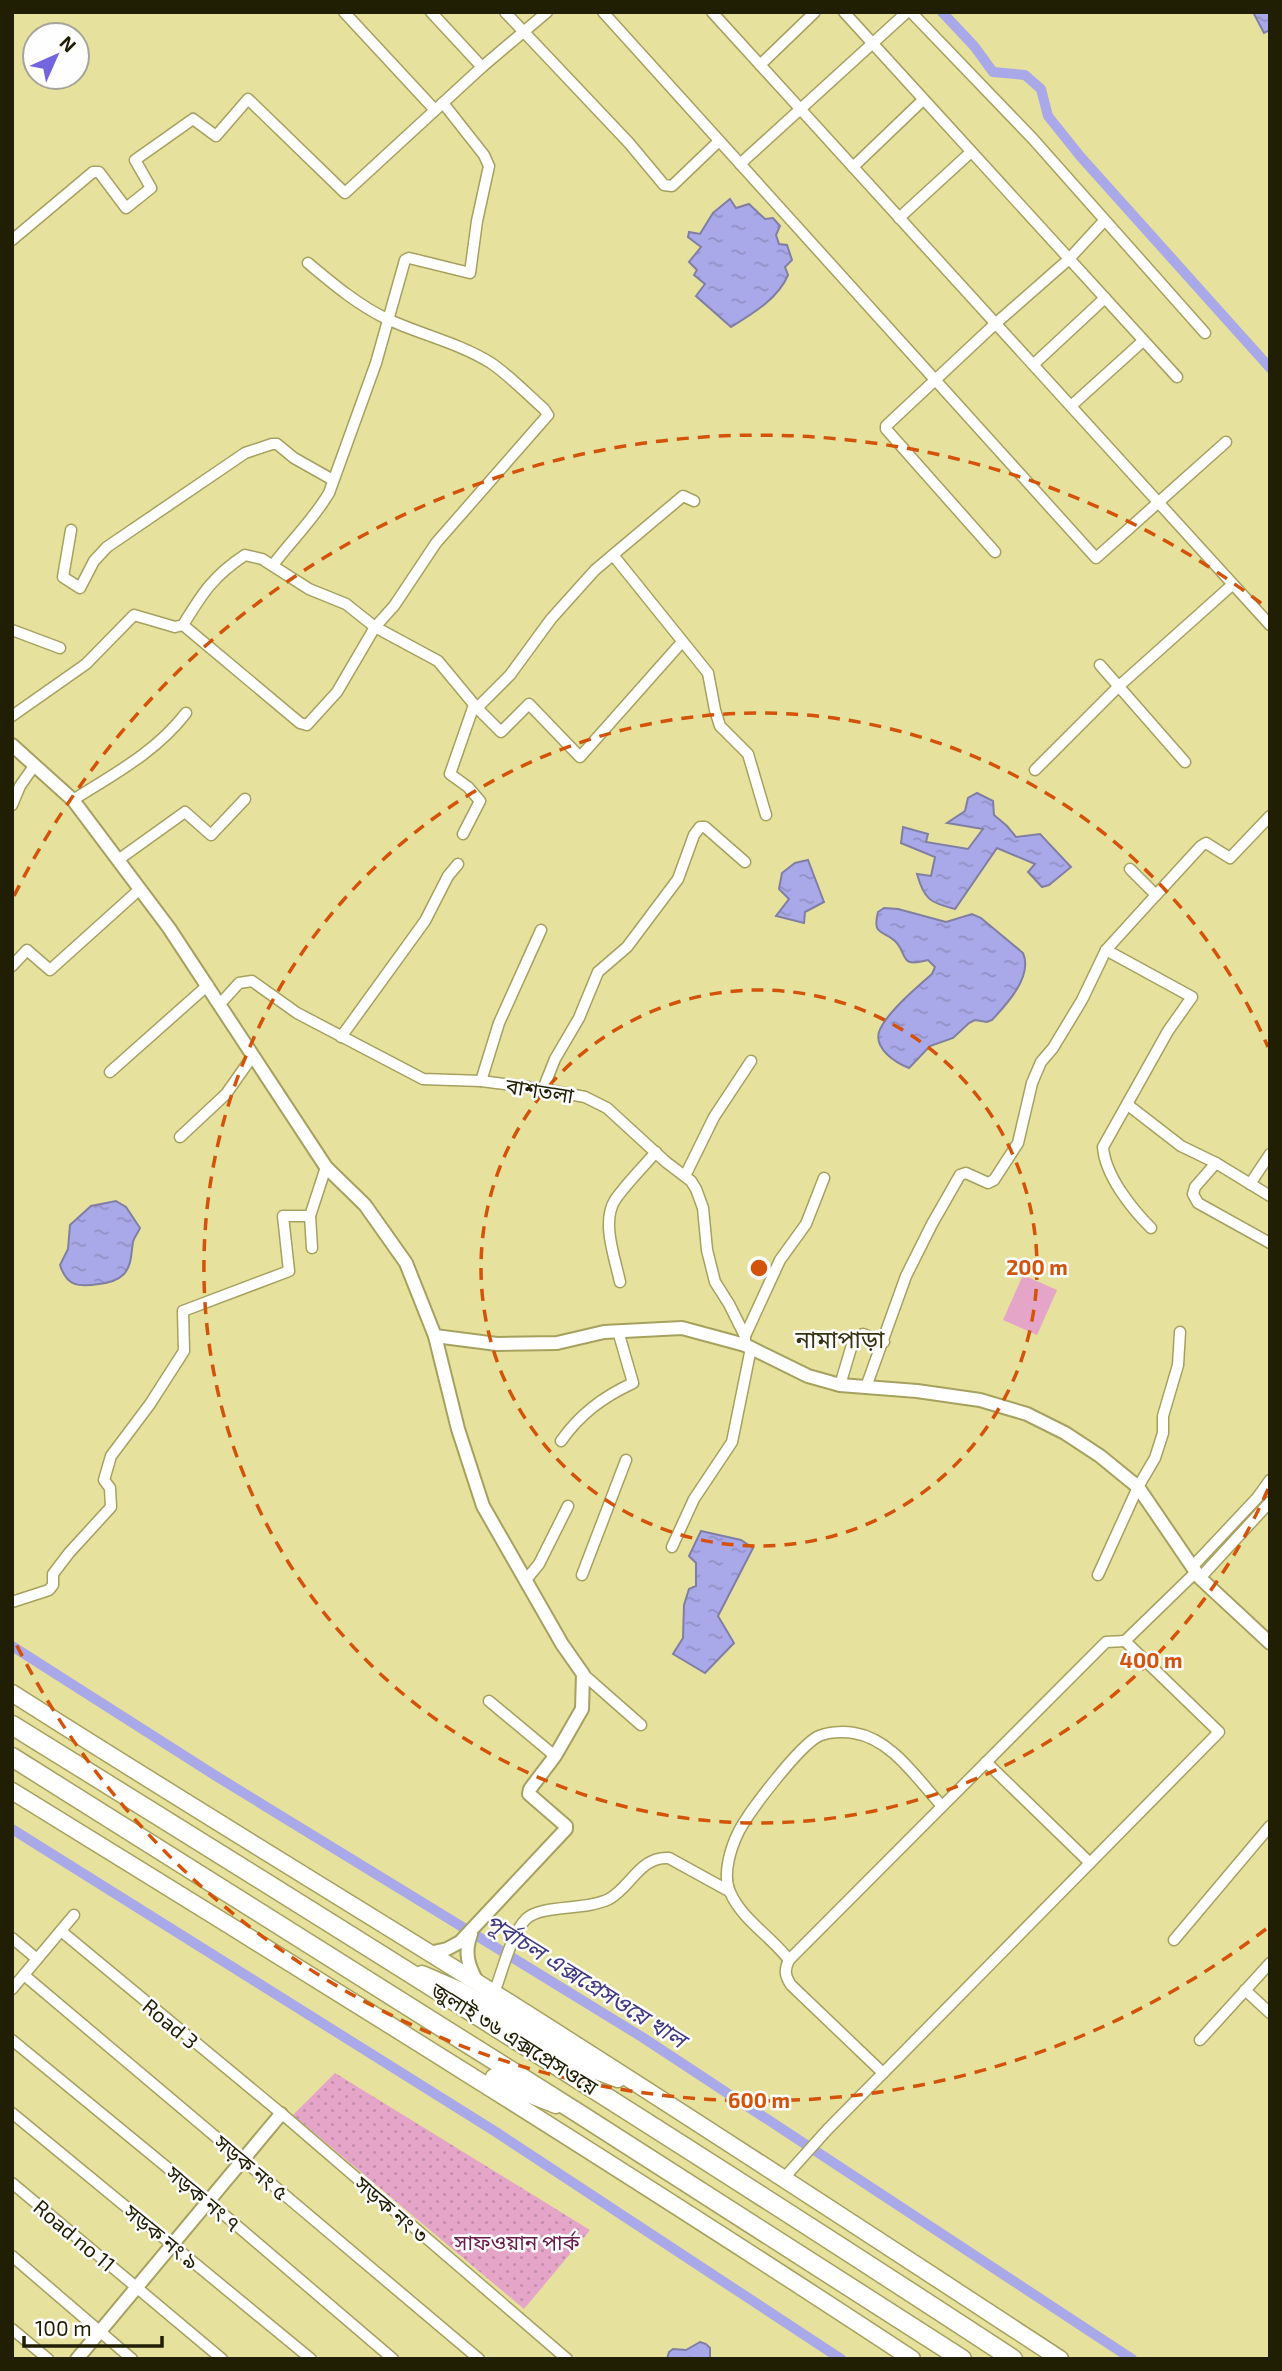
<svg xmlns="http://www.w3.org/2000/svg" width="1282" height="2371" font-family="'Exo 2','Noto Sans Bengali',sans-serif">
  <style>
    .green { fill: #e5a5c9 }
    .park { fill: url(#park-dots) }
    .water { fill: url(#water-ripples); stroke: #807fa3; stroke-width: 2 }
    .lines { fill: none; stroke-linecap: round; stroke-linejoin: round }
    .canal { stroke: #a9a8e8; stroke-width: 10 }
    .minor-casing { stroke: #a6a15f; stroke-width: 13 }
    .tertiary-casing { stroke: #a6a15f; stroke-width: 16 }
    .primary-casing { stroke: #a6a15f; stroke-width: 19 }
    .motorway-casing { stroke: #a6a15f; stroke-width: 21 }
    .minor { stroke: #fff; stroke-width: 10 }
    .tertiary { stroke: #fff; stroke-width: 12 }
    .primary { stroke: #fff; stroke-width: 16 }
    .motorway { stroke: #fff; stroke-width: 18 }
    .ring { fill: none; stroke: #d4530b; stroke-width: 3.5; stroke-dasharray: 12 9 }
    .labels { text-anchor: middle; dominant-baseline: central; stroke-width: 5; stroke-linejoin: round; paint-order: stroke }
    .street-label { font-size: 21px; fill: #201e03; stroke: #fefefe }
    .park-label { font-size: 21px; fill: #6a1e50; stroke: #fefefe }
    .water-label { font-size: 23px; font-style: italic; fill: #413984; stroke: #fefefe }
    .quarter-label { font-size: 24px; fill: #363310; stroke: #fefefe }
    .centre { fill: #d4530b; stroke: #fefefe; stroke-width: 3.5 }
    .ring-label { font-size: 21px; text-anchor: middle; font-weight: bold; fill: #d4530b; stroke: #fefefe; stroke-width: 5; stroke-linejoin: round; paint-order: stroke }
  </style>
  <defs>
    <pattern id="park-dots" width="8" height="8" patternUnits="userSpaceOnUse" patternTransform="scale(1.75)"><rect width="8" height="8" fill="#e5a5c9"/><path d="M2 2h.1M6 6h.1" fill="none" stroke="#c48eab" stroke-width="1.8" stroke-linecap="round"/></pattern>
    <pattern id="water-ripples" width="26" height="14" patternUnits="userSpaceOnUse" patternTransform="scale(1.75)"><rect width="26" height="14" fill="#a9a8e8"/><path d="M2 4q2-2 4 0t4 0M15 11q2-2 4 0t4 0" fill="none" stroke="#9190c5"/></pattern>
  </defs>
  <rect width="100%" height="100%" fill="#e6e19d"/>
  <polygon class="green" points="1023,1275 1057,1290 1037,1335 1003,1320"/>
  <polygon class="park" points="335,2073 590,2230 524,2309 293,2115"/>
  <g class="water">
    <polygon points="1253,12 1270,12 1270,30 1264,33"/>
    <path d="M730,199L736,208L749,204L765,219L773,218L780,226L776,235L779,244L787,245L792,260L785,267L788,275C778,299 752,314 731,327L696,296L705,284L694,275L697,270L689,262L701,247L688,237L689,232L700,234L713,213Z"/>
    <path d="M977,793L993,801L994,815L1007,826L1016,837L1040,834L1071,867L1049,885L1042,887L1028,872L1035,864L997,848L955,909C930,903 924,899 917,874L931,876L935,857L901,843L903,827L928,834L926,842L968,849L983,829L947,823L965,811L968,798Z"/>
    <polygon points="808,860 824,902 805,912 804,923 776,916 789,899 779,889 782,873 795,863"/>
    <path d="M884,908L898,909L946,922L972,914L981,918L1023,953C1033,976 1007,1004 992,1020L987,1022L975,1020L969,1023L953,1038L930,1046L909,1068C896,1063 874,1049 879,1032C885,1014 917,987 932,974L935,967L928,960C898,968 909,955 895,941C883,930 872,936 878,912Z"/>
    <path d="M116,1201L126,1207L140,1228C138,1233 134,1237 133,1242C131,1253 132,1265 124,1274C118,1280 108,1283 99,1284C79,1287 67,1287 60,1265L68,1249L70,1225L91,1206Z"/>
    <polygon points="701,1531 741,1540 753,1548 718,1616 734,1643 705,1673 673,1654 683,1638 684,1605 689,1589 696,1586 696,1563 689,1556"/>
    <polygon points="700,2342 706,2344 710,2348 710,2359 667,2359 669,2352 673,2349 686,2350"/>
  </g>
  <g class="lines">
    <g class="canal">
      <polyline points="942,12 974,46 993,72 1025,75 1041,89 1048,116 1080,156 1270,368"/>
      <polyline points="12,1646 216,1776 642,2037 1132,2359"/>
      <polyline points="12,1829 496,2132 841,2359"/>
    </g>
    <defs>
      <g id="minor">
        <polyline points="344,12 435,110"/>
        <polyline points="431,12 482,67"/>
        <polyline points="505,12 629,143 664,185 672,186 719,141"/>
        <polyline points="603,12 1096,558 1226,442"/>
        <polyline points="712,12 1270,625"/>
        <polyline points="844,12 1177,377"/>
        <polyline points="911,12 1033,139 1205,333"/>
        <polyline points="760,65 815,12"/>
        <polyline points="740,164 907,12"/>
        <polyline points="853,167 923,100"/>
        <polyline points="899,218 971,152"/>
        <polyline points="12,240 93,172 99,172 126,208 151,188 135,160 193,119 216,136 248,99 345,193 482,67 547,12"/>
        <polyline points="1034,364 1105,298"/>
        <polyline points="1071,406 1143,341"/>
        <polyline points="71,530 63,577 80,588 94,561 107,547 245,453 272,444 277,444 294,458 333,480"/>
        <polyline points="995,552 886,429 886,426 995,324 1068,260 1104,221"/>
        <polyline points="613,555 708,673 715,710 720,726 748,754 766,815"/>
        <path d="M273,565C291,541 313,520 329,493L376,363L405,260L409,258L470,273L477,221L489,166L484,155L443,103"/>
        <path d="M183,625L300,723L307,725L337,692L375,627L394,606L436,543L548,415L544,409C527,394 510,376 491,363C459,343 422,335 387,319C358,305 333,284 308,263"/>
        <polyline points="12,630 60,648"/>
        <polyline points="1100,665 1185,762"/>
        <polyline points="477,708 510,675 551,619 595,570 683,496 694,501"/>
        <path d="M12,716L86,664L134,615L175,627L183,625C202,594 213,576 245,555L262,559L309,589L346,604L375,627L438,661L477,708L501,732L529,704L580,757L682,642"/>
        <polyline points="1035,770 1119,686 1232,585"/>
        <path d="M73,800C114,774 156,752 186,713"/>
        <polyline points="12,805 20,786 34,766"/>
        <polyline points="463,834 480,801 468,787 450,774 474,705"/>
        <polyline points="118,860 185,812 211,835 245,799"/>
        <polyline points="1156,895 1201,846 1206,843 1230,858 1270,816"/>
        <path d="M1106,950L1192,997L1168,1031L1103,1147C1105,1175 1131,1208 1151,1228"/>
        <polyline points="12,966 27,950 50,970 140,889"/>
        <polyline points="220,1004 239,983 252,981 297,1013 423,1079 481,1081 543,1089 585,1097 607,1108 666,1162 691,1181 696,1189 703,1208 707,1250 715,1282 729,1304 745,1336 745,1345"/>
        <polyline points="341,1037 425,921 448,876 458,864"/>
        <polyline points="110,1072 208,985"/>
        <polyline points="481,1081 499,1023 541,930"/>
        <polyline points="543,1089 555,1059 579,1018 598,972 627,947 678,879 694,835 700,827 705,827 745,862"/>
        <polyline points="1128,1105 1181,1146 1216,1163 1270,1196"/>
        <polyline points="180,1137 226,1094 252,1057"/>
        <polyline points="1216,1163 1195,1187 1193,1194 1198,1203 1270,1243"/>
        <polyline points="685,1176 714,1117 751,1061"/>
        <polyline points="1250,1184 1270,1154"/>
        <polyline points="310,1216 312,1248"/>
        <path d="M620,1282C615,1258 601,1222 615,1200C625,1185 644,1166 656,1152"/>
        <polyline points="745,1336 780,1260 806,1224 824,1178"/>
        <polyline points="840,1385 854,1338 863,1334 884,1342"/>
        <polyline points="866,1387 906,1276 932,1224 960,1175 966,1173 988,1183 994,1180 1018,1143 1032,1083 1041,1062 1053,1048 1082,1000 1106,950 1156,895 1130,869"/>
        <path d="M561,1441C580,1414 603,1397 633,1383L618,1331"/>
        <polyline points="672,1547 694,1499 732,1442 751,1348"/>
        <polyline points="1193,1566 1257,1498 1270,1480"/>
        <polyline points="582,1575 626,1460"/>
        <polyline points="1098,1575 1138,1487 1155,1458 1163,1433 1163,1416 1178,1365 1180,1332"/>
        <polyline points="1200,1578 1270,1502"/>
        <polyline points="525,1581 539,1564 568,1506"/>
        <polyline points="12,1602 49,1590 53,1585 53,1574 69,1553 111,1507 110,1488 104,1480 111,1456 150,1404 184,1351 183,1311 289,1271 283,1216 310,1216 326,1167"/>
        <polyline points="583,1674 641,1725"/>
        <polyline points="489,1701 555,1756"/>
        <polyline points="986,1762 1090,1863"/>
        <polyline points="61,1931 288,2119 567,2359"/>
        <polyline points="12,1938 37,1959"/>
        <polyline points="1174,1940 1270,1826"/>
        <path d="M789,1960C771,1936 742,1920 730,1892C722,1874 731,1847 739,1831C750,1810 798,1748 817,1737C826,1732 843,1731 854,1733C892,1739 917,1779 942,1806"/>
        <polyline points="24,1975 479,2359"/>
        <polyline points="12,1989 74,1915"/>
        <polyline points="1245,1990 1270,2013"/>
        <path d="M494,1993C502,1973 511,1934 526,1919C542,1904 585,1911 609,1899C631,1887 640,1856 669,1858L729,1891"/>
        <polyline points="12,2040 208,2201 393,2359"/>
        <polyline points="1200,2040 1270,1963"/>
        <path d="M883,2073L791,1985C785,1976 784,1970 789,1960L1106,1642L1125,1641"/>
        <polyline points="12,2113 311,2359"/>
        <polyline points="784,2178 827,2130 1219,1732 1125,1641 1196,1572"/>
        <polyline points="12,2183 222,2359"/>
        <polyline points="12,2256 132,2359"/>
        <polyline points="12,2329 48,2359"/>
      </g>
      <g id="tertiary">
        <polyline points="12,745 73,800 169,928 326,1167 365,1205 406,1263 435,1336 497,1344 557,1343 604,1332 682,1328 745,1345 808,1376 840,1385 917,1391 980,1400 1027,1414 1065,1433 1100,1456 1138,1487 1200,1578 1270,1643"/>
        <path d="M471,1934C464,1953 468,1966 478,1983"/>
        <polyline points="429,1953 447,1949 460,1942 566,1829 566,1826 529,1794 530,1789 555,1756 582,1709 583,1674 562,1644 483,1506 458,1429 435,1336"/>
        <polyline points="77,2359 281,2114"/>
      </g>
      <g id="primary">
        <path d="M12,1693C172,1795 334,1893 494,1993C685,2113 872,2236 1060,2359"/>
        <path d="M12,1791C314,1977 616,2164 912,2359"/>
        <polyline points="422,1974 457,1989 596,2071 618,2079"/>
        <polyline points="494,2077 506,2085 556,2105"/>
      </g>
      <g id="motorway">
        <path d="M12,1725C348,1933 682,2142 1013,2359"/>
        <polyline points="12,1757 578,2113 962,2359"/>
      </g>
    </defs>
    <use href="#minor" class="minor-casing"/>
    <use href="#tertiary" class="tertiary-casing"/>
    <use href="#primary" class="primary-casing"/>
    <use href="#motorway" class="motorway-casing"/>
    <use href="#minor" class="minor"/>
    <use href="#tertiary" class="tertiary"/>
    <use href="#primary" class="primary"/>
    <use href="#motorway" class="motorway"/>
  </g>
  <g class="ring">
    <circle cx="759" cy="1268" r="278"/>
    <path d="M1268 1489A555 555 0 1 1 1268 1047"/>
    <path d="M1266 1929A833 833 0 0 1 14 1640M14 896A833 833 0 0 1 1266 607"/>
  </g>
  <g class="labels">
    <g class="street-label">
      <text transform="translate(540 1090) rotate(9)">বাশতলা</text>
      <text transform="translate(171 2023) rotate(40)">Road 3</text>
      <text transform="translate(515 2038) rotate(32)">জুলাই ৩৬ এক্সপ্রেসওয়ে</text>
      <text transform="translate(252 2167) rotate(40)">সড়ক নং ৫</text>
      <text transform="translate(204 2198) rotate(40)">সড়ক নং ৭</text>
      <text transform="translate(392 2209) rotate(41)">সড়ক নং ৩</text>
      <text transform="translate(75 2235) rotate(40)">Road no 11</text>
      <text transform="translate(162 2236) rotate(39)">সড়ক নং ৯</text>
    </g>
    <g class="park-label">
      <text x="517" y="2241">সাফওয়ান পার্ক</text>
    </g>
    <g class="water-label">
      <text transform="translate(586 1980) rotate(32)">পূর্বাচল এক্সপ্রেসওয়ে খাল</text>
    </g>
    <g class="quarter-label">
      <text x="840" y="1338">নামাপাড়া</text>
    </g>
  </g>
  <circle cx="759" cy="1268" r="10" class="centre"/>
  <g class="ring-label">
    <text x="1037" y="1275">200 m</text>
    <text x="1151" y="1668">400 m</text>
    <text x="759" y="2108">600 m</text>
  </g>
  <rect width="1282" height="2371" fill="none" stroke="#201e03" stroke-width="28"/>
  <g transform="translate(56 56) rotate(45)"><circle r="33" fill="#fefefe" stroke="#a5a49a" stroke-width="2"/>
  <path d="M0-5L12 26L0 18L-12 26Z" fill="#7365e0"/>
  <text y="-10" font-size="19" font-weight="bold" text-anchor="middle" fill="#201e03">N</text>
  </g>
  <path d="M24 2336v10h138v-10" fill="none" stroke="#201e03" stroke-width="3.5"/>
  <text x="35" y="2336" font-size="21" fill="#201e03" stroke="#fefefe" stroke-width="5" paint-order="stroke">100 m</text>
</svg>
